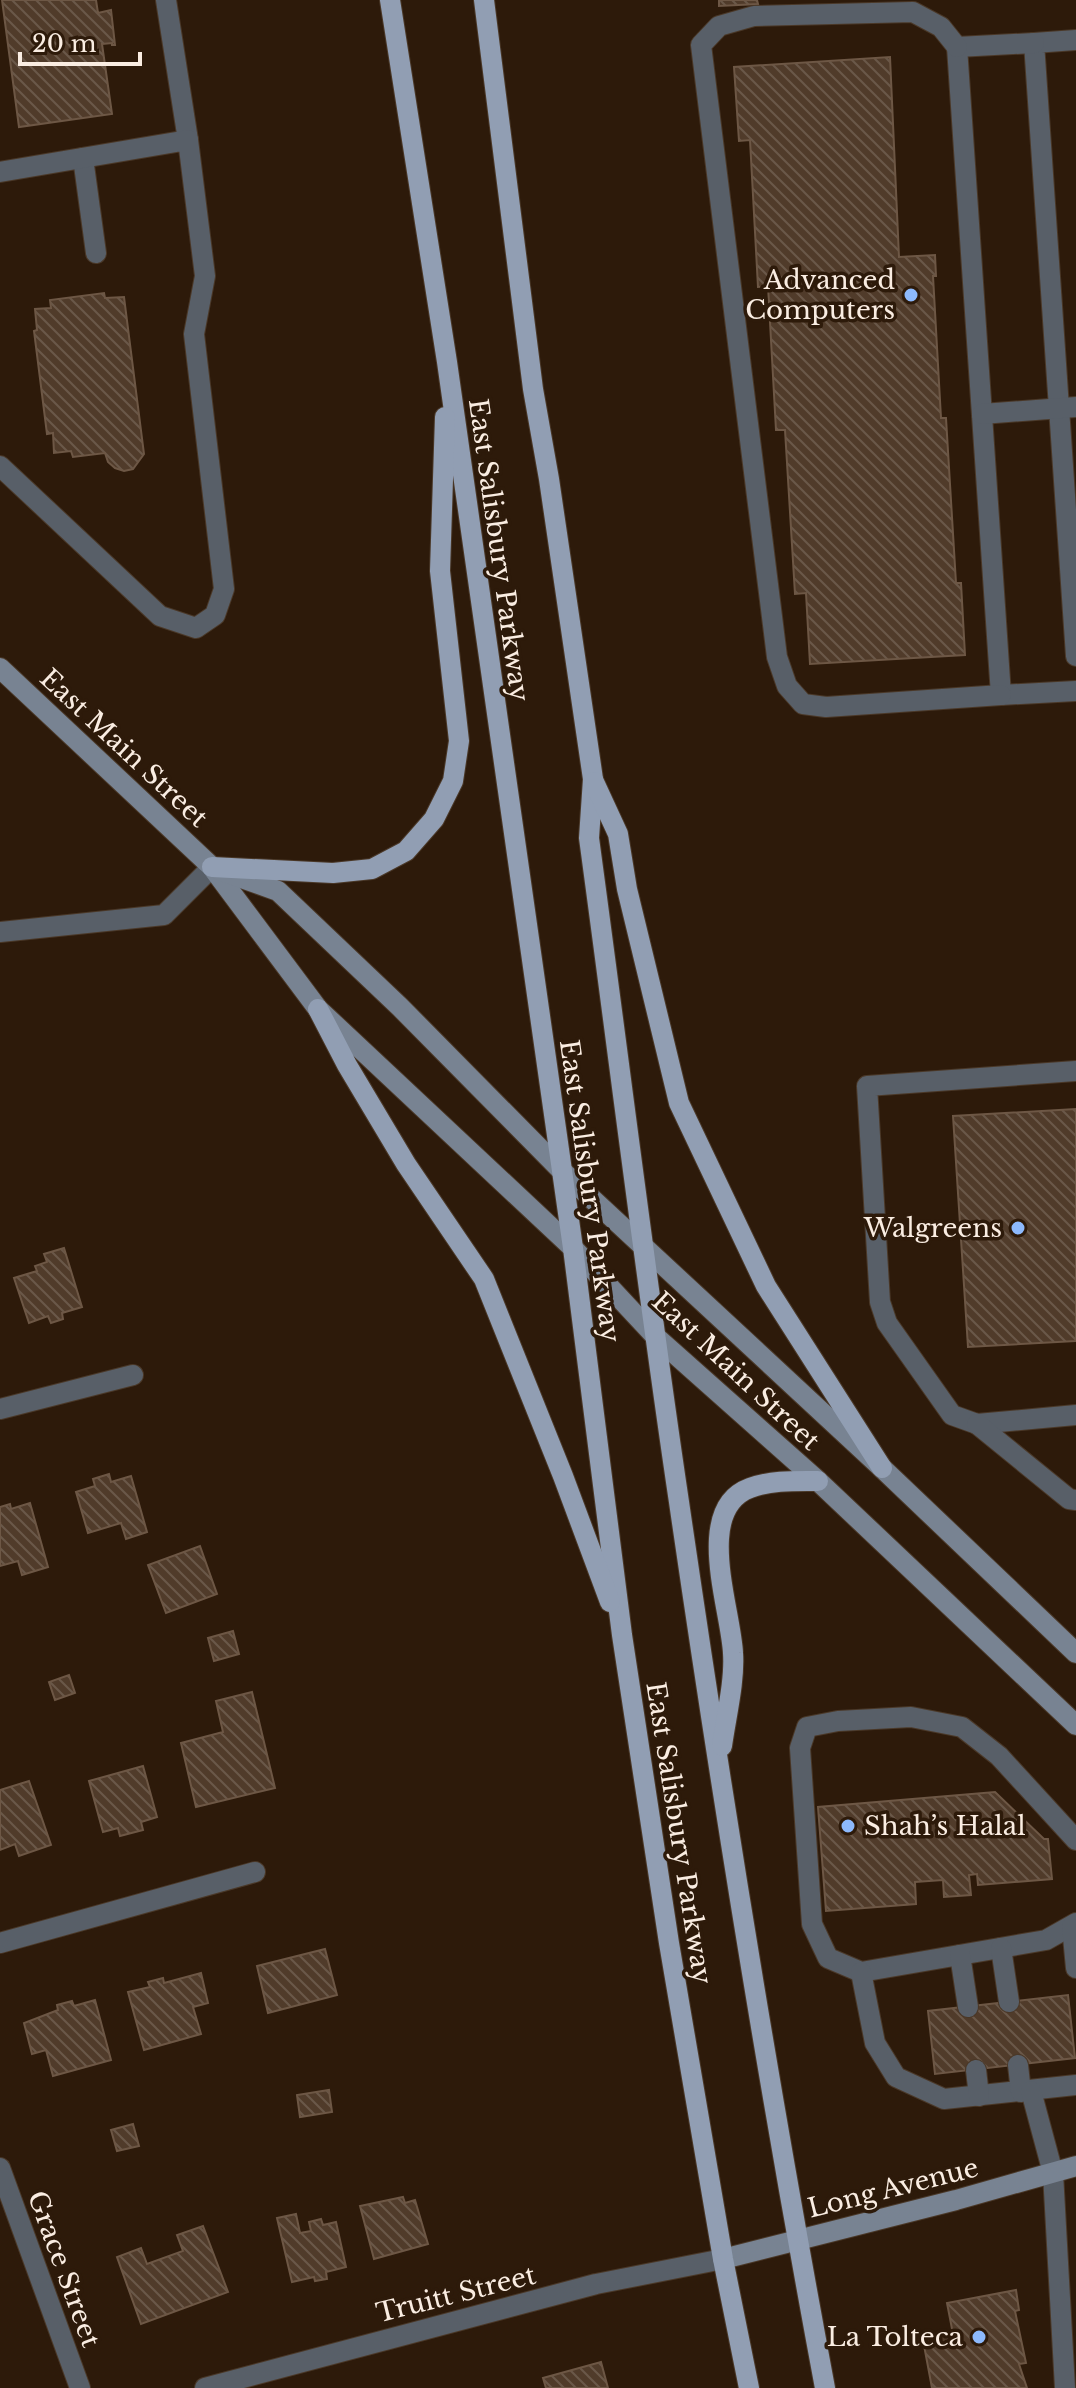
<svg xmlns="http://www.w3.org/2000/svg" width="1076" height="2388" font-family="'Libre Baskerville',serif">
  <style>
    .building { fill: url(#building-back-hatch); stroke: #6d5745; stroke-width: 2 }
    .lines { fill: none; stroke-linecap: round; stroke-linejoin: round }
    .lane-casing { stroke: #4a3828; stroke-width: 22 }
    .street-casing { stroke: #4a3828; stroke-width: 22 }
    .secondary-casing { stroke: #4a3828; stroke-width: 22 }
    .primary-casing { stroke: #4a3828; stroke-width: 22 }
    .lane { stroke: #585f68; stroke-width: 20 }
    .street { stroke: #585f68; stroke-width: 20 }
    .secondary { stroke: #788392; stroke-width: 20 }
    .primary { stroke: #919eb3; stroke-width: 20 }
    .poi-dot { fill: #8db9fc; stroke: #2d1a0a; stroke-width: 3 }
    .labels { text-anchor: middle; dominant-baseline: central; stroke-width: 7; stroke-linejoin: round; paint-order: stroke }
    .poi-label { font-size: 26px; fill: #faede2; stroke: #2d1a0a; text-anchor: end }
    .street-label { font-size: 26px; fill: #faede2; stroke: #2d1a0a }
  </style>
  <defs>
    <pattern id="building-back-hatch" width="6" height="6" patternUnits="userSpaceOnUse" patternTransform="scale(2)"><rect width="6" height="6" fill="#503b2a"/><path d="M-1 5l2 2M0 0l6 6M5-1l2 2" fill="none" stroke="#6a5849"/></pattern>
  </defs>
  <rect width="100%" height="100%" fill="#2d1a0a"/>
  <g class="building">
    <polygon points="2,0 96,0 98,13 111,10 115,45 112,45 112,43 102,44 112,114 19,127"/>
    <polygon points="719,0 757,0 758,4 719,6"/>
    <polygon points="890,57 899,257 935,255 936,276 933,276 941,418 946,418 956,583 961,583 965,655 810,664 806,593 795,594 785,430 776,430 768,286 758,287 750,140 739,141 734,67"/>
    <polygon points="104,293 105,298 124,297 144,454 133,469 124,471 115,468 108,462 105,453 73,457 71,451 54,453 53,433 47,434 34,331 37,330 35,309 51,308 50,300"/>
    <polygon points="1076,1109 1076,1341 968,1347 953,1116"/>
    <polygon points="64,1248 82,1307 62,1313 63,1319 51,1323 48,1316 29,1323 14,1278 37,1271 35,1266 47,1262 44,1254"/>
    <polygon points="109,1474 111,1482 131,1476 147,1532 126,1539 121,1523 88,1533 76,1492 95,1486 93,1479"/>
    <polygon points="30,1503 48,1567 22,1575 18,1561 0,1566 0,1507 10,1504 11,1509"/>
    <polygon points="200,1546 217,1594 166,1613 148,1565"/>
    <polygon points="233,1631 239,1654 214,1661 208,1638"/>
    <polygon points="69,1675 75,1693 55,1700 49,1682"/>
    <polygon points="252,1692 275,1788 196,1807 181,1743 223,1732 216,1701"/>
    <polygon points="143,1766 157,1817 141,1822 143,1830 120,1836 118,1828 103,1832 89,1781"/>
    <polygon points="29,1781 51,1845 19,1856 15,1844 0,1850 0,1790"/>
    <polygon points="995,1792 1044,1839 1048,1839 1052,1879 978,1885 977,1874 969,1875 971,1895 944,1897 943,1880 915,1882 916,1904 826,1911 818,1807"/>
    <polygon points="325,1949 337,1995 268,2013 257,1966"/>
    <polygon points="201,1973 208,2003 193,2007 201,2034 144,2050 128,1992 150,1987 148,1982 163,1978 164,1983"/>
    <polygon points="1068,1995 1075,2058 935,2074 928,2011"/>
    <polygon points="95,2000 111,2060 53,2076 46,2050 32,2054 24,2023 58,2010 57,2005 72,2001 74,2006"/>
    <polygon points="329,2090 332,2112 300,2117 297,2095"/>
    <polygon points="133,2124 139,2146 117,2151 111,2130"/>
    <polygon points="403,2197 405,2203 415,2200 428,2244 374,2259 360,2206"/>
    <polygon points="296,2214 300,2233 311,2231 309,2222 321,2219 323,2225 336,2222 346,2267 326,2272 327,2279 315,2281 314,2277 292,2282 277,2218"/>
    <polygon points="203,2226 228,2292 141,2324 117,2257 141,2248 147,2264 183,2251 177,2235"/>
    <polygon points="1016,2290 1019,2310 1015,2311 1026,2363 1019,2364 1027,2388 932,2388 923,2340 953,2334 947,2303"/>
    <polygon points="601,2362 608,2388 546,2388 543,2378"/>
  </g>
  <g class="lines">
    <defs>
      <g id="lane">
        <polyline points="166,0 188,140"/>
        <polyline points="1076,40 1034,43 1076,656"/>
        <polyline points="1034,43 957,47 1001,695 1076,691"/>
        <polyline points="957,47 941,27 913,12 754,16 719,26 701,45 777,657 787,686 803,704 826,707 1001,695"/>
        <polyline points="83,158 96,253"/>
        <polyline points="0,172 188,140 205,276 194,334 224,589 215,615 196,628 160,616 0,466"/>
        <polyline points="982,414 1076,407"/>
        <polyline points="1076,1071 867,1086 880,1302 887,1323 952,1415 977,1424 1076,1415"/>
        <polyline points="977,1424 1069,1499 1076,1500"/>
        <polyline points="1076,1840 999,1756 962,1727 911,1717 838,1721 807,1727 800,1748 812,1924 828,1958 861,1972 1046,1940 1076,1923"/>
        <polyline points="1072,1926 1076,1968"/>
        <polyline points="1001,1948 1009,2002"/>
        <polyline points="960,1955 968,2007"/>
        <polyline points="861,1972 875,2043 896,2077 944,2099 1076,2085"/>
        <polyline points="1018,2065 1021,2092"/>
        <polyline points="976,2070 979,2096"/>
        <polyline points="1031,2091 1053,2173 1065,2388"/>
      </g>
      <g id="street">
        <polyline points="0,932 164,915 212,867"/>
        <polyline points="0,1409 133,1375"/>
        <polyline points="0,1943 255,1872"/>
        <polyline points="0,2168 80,2388"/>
        <polyline points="205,2388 596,2284 723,2259"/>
      </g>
      <g id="secondary">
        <polyline points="0,668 212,867 318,1009 573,1248 657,1338 818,1481 1076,1725"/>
        <polyline points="219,870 278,891 400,1007 562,1171 882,1468 1076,1653"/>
        <polyline points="723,2259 956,2200 1076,2166"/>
      </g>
      <g id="primary">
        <polyline points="390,0 447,362 573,1248 622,1635 669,1943 723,2259 749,2388"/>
        <path d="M484,0L533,389L549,479L593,779L589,838C619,1059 646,1281 679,1502C722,1798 770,2094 825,2388"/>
        <polyline points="594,782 618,834 627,889 679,1103 766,1286 882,1468"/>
        <polyline points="212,867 333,873 372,869 406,851 434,819 453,781 459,741 440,571 445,417"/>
        <polyline points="318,1009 347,1065 406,1164 484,1279 563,1476 610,1602"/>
        <path d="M722,1746C726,1717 735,1681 733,1653C731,1609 693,1509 750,1488C771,1480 796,1481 818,1481"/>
      </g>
    </defs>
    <use href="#lane" class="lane-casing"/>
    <use href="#street" class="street-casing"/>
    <use href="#secondary" class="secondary-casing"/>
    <use href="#primary" class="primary-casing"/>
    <use href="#lane" class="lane"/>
    <use href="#street" class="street"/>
    <use href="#secondary" class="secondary"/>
    <use href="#primary" class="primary"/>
  </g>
  <g class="poi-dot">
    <circle cx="911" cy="295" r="8"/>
    <circle cx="1018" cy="1228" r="8"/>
    <circle cx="848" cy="1826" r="8"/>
    <circle cx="979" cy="2337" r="8"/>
  </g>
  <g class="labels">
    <g class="poi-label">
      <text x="895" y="280">Advanced<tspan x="895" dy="30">Computers</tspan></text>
      <text x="1002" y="1228">Walgreens</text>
      <text x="864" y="1826" text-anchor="start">Shah’s Halal</text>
      <text x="963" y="2337">La Tolteca</text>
    </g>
    <g class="street-label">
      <text transform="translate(499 550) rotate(82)">East Salisbury Parkway</text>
      <text transform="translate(124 748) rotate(43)">East Main Street</text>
      <text transform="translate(590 1191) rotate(82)">East Salisbury Parkway</text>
      <text transform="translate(736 1371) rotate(43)">East Main Street</text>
      <text transform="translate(679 1833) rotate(81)">East Salisbury Parkway</text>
      <text transform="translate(893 2188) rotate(-14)">Long Avenue</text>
      <text transform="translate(64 2269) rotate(70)">Grace Street</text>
      <text transform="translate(456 2294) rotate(-14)">Truitt Street</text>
    </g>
  </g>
  <path d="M20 52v12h120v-12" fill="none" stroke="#faede2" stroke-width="4"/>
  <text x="32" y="52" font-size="24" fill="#faede2" stroke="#2d1a0a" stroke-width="6" paint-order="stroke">20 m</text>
</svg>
